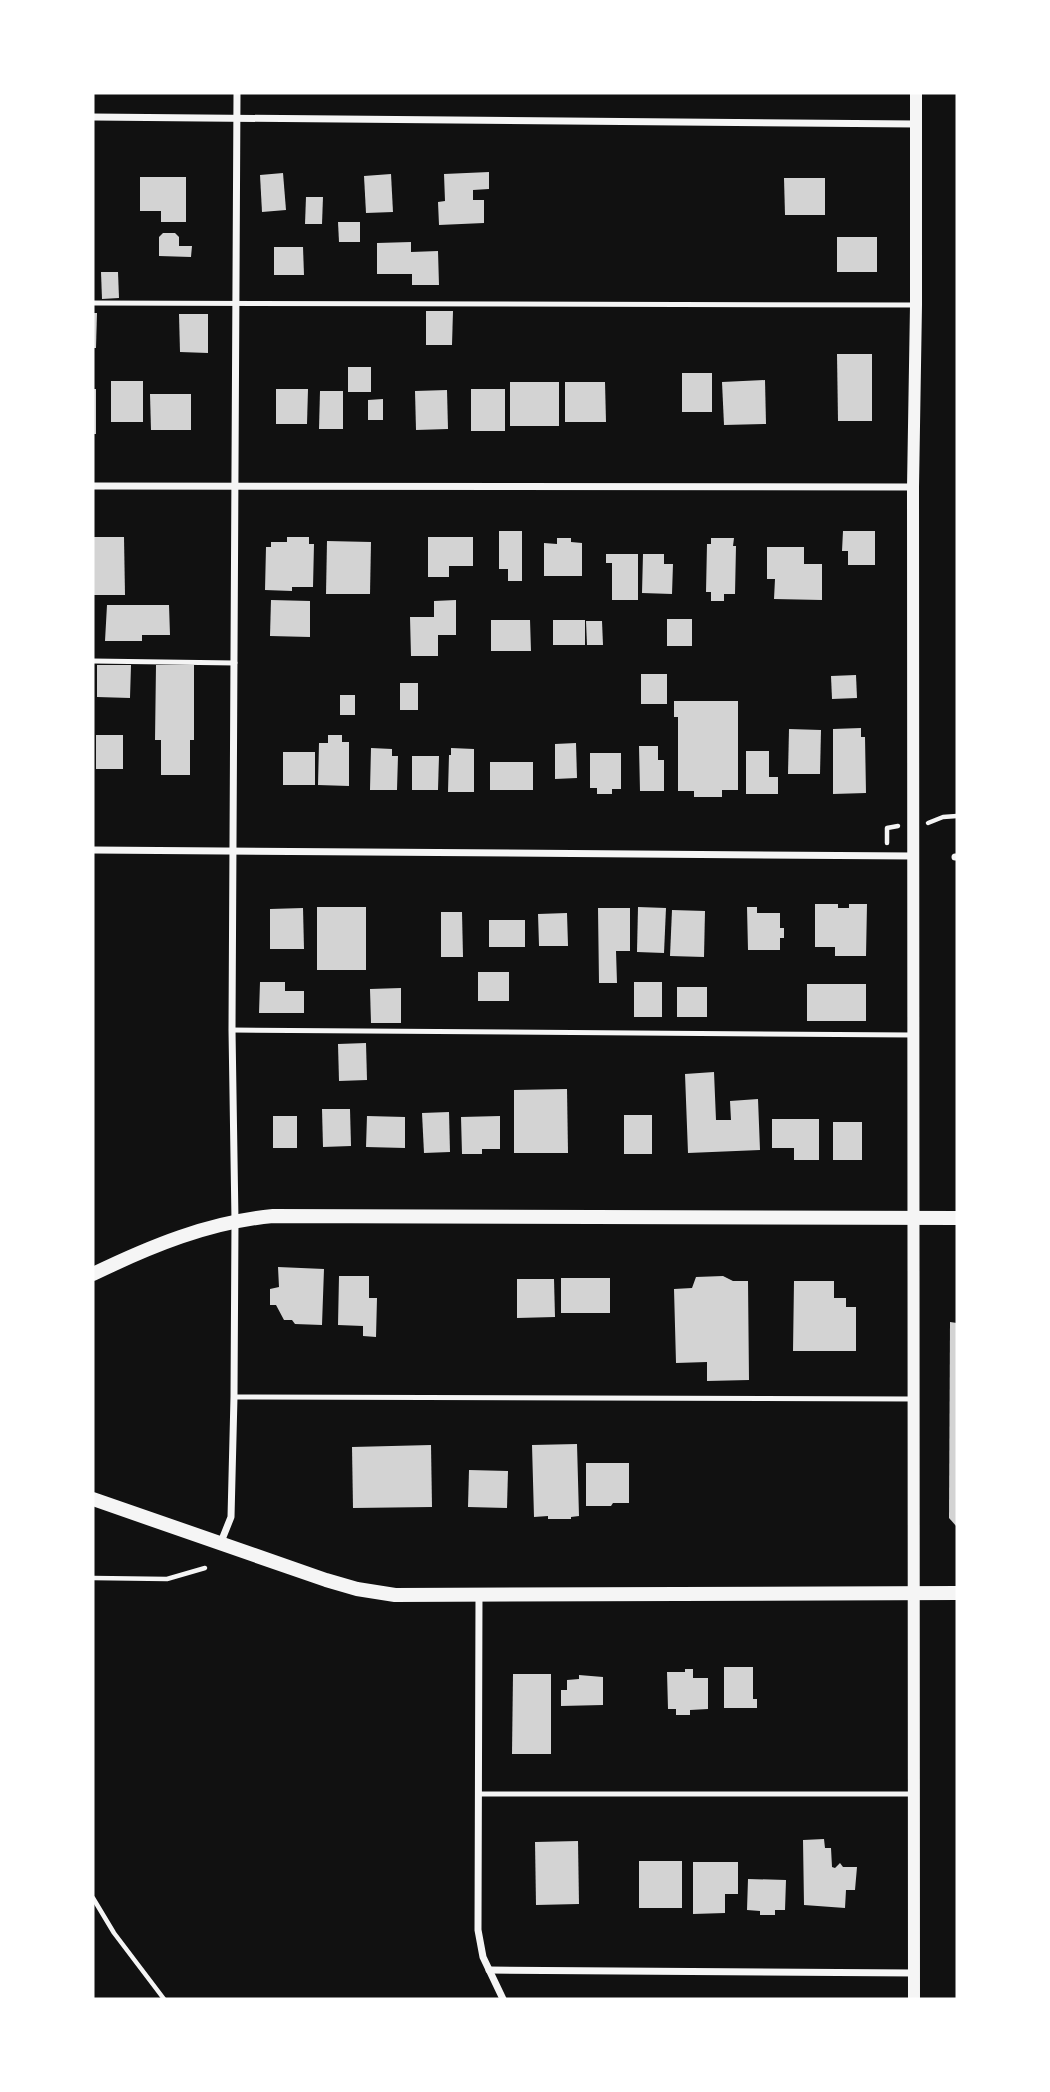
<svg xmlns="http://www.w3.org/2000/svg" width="1050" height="2092" font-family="Figtree,sans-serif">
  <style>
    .building { fill: #d3d3d3 }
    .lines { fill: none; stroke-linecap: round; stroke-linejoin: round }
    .path { stroke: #f5f5f5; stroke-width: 4.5 }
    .service { stroke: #f5f5f5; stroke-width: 5 }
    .minor { stroke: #f5f5f5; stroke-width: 7 }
    .tertiary { stroke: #f5f5f5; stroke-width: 12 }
    .secondary { stroke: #f5f5f5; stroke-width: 14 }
  </style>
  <rect width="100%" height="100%" fill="#111"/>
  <g class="building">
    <polygon points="489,172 489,189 473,190 473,200 484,200 484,223 439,225 438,202 445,201 444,174"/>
    <polygon points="283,173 286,210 262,212 260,175"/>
    <polygon points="391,174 393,212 366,213 364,176"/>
    <polygon points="140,177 186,177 186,222 161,222 161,211 140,211"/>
    <polygon points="784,178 825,178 825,215 785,215"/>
    <polygon points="306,197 323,197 322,224 305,224"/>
    <polygon points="338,222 360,222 360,242 339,242"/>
    <polygon points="163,233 175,233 179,237 179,246 192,246 191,257 159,256 159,237"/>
    <rect x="837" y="237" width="40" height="35"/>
    <polygon points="411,242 411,252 438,251 439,285 412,285 412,274 377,274 377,243"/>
    <polygon points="274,247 303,247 304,275 274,275"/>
    <polygon points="101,272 118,272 119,298 102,299"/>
    <polygon points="426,311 453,311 452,345 426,345"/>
    <polygon points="93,313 97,313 96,348 93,348"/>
    <polygon points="179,314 208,314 208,353 180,352"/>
    <polygon points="837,354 872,354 872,421 838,421"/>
    <rect x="348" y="367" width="23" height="25"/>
    <rect x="682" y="373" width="30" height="39"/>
    <polygon points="765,380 766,424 724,425 722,382"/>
    <rect x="111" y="381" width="32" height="41"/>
    <rect x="510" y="382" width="49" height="44"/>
    <polygon points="565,382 605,382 606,422 565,422"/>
    <rect x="93" y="389" width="3" height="45"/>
    <polygon points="276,389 308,389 307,424 276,424"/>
    <rect x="471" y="389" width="34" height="42"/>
    <polygon points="447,390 448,429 416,430 415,391"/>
    <polygon points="320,391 343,391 343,429 319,429"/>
    <polygon points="150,394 191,394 191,430 151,430"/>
    <polygon points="383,399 383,420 368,420 368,400"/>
    <polygon points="499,531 522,531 522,581 508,581 508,569 499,569"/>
    <polygon points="843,531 875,531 875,565 848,565 848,551 842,551"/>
    <polygon points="93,537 124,537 125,595 93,595"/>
    <polygon points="287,537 309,537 309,544 314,544 313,587 292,587 292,591 265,590 266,547 271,547 271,542 287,542"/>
    <polygon points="428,537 473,537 473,566 449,566 449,577 428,577"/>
    <polygon points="557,538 571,538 571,542 582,543 582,576 544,576 544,543 557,544"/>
    <polygon points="711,538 734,538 733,546 736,546 735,594 724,594 724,601 711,601 711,592 706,592 707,544 711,544"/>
    <polygon points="327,541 371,542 370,594 326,594"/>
    <polygon points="767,547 804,547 804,564 822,564 822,600 774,599 775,579 767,579"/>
    <polygon points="606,554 638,554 638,600 612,600 612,563 606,563"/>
    <polygon points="643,554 664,554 664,564 673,564 672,594 642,593"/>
    <polygon points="271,600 310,601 310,637 270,636"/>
    <polygon points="456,600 456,635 438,635 438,656 411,656 410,617 434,617 434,601"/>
    <polygon points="107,605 169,605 170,635 142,635 142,641 105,641"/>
    <rect x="667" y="619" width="25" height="27"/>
    <polygon points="491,620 530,620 531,651 491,651"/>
    <rect x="553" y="620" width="32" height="25"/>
    <polygon points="586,621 602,621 603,645 587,645"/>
    <polygon points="97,665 131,665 130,698 97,697"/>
    <polygon points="156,665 194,665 194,740 190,740 190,775 161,775 161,740 155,740"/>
    <rect x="641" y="674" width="26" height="30"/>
    <polygon points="856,675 857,698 832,699 831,676"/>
    <rect x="400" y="683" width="18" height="27"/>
    <rect x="340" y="695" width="15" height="20"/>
    <polygon points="674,701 738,701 738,790 722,790 722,797 694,797 694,791 678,791 678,717 674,717"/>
    <polygon points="861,728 861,737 865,737 866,793 833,794 833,729"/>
    <polygon points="789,729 821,730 820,774 788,774"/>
    <rect x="96" y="735" width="27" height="34"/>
    <polygon points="328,735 342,735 342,742 349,742 349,786 318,785 319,743 328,743"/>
    <polygon points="576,743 577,778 555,779 555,744"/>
    <polygon points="639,746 658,746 658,760 664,760 664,791 640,791"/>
    <polygon points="371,748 392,749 392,756 398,756 397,790 370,790"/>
    <polygon points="451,748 474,749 474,792 448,792 449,755 451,755"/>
    <polygon points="746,751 769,751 769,777 778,777 778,794 746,794"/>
    <rect x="283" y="752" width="32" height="33"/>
    <polygon points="590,753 621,753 621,789 612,789 612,794 597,794 597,788 590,788"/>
    <polygon points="412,756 439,756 438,790 412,790"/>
    <rect x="490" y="762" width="43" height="28"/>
    <polygon points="815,904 838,904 838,908 849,908 849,904 867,904 866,956 835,956 835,947 815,947"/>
    <rect x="317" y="907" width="49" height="63"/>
    <polygon points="638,907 666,908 664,953 637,952"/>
    <polygon points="747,907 757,907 757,913 780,913 780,928 784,928 784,938 780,938 780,950 748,950"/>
    <polygon points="303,908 304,949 270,949 270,909"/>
    <polygon points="598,908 630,908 630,951 616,951 617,983 599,983"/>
    <polygon points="672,910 705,911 704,957 670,956"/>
    <polygon points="441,912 462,912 463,957 441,957"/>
    <polygon points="567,913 568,946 539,946 538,914"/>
    <rect x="489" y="920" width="36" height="27"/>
    <rect x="478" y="972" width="31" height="29"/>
    <polygon points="260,982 285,982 285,991 304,991 304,1013 259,1013"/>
    <rect x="634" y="982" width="28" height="35"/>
    <rect x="807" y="984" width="59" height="37"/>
    <rect x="677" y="987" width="30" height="30"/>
    <polygon points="401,988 401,1023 371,1023 370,989"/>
    <polygon points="366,1043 367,1080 339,1081 338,1044"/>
    <polygon points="714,1072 716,1120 731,1120 730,1101 758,1099 760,1150 688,1153 685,1074"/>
    <polygon points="567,1089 568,1153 514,1153 514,1090"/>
    <polygon points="322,1109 350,1109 351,1146 323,1147"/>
    <polygon points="449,1112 450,1152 424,1153 422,1113"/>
    <rect x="624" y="1115" width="28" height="39"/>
    <rect x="273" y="1116" width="24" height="32"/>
    <polygon points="367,1116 405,1117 405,1148 366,1147"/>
    <polygon points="500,1116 500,1149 482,1149 482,1154 462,1154 461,1117"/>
    <polygon points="772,1119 819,1119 819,1160 794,1160 794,1148 772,1148"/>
    <rect x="833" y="1122" width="29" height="38"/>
    <polygon points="278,1267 324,1269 322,1325 295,1324 292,1320 284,1320 276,1305 270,1305 270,1289 279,1287"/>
    <polygon points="339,1276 369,1276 369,1298 377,1298 376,1337 363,1336 363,1326 338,1325"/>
    <polygon points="723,1276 733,1281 748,1281 749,1380 707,1381 707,1362 676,1363 674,1289 692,1288 696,1277"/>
    <rect x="561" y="1278" width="49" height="35"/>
    <polygon points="517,1279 554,1279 555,1317 517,1318"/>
    <polygon points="794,1281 834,1281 834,1298 846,1298 846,1307 856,1307 856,1351 793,1351"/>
    <polygon points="950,1322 957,1323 957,1527 949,1518"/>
    <polygon points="577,1444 579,1516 571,1517 571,1519 548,1519 548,1516 534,1517 532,1445"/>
    <polygon points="431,1445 432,1507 353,1508 352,1447"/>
    <polygon points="586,1463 629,1463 629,1503 613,1503 611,1506 586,1506"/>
    <polygon points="469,1470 508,1471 507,1508 468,1507"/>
    <polygon points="724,1667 753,1667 753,1699 757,1699 757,1708 724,1708"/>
    <polygon points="685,1669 693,1669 693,1678 708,1678 708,1709 690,1710 690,1715 676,1715 676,1709 668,1709 667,1672 685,1672"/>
    <polygon points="513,1674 551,1674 551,1754 512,1754"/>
    <polygon points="579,1675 603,1677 603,1705 561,1706 561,1690 567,1690 567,1680 579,1679"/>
    <polygon points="824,1839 825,1848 831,1848 832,1867 835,1868 840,1863 843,1867 857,1867 855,1890 846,1890 845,1908 804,1905 803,1840"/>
    <polygon points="578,1841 579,1904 536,1905 535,1842"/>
    <rect x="639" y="1861" width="43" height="47"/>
    <polygon points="693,1862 738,1862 738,1894 725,1894 725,1913 693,1914"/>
    <polygon points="748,1879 786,1880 785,1910 775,1910 775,1915 760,1915 760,1911 747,1910"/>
  </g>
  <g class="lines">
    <g class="path">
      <polyline points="928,823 943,817 957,816"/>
      <polyline points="887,843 887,828 898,826"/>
      <polyline points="93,1578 167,1579 205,1568"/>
      <polyline points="93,1898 114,1933 164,1999"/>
    </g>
    <g class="service">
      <polyline points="93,303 916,305"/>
      <polyline points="93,661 235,663"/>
      <polyline points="232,1030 912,1035"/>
      <polyline points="234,1397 913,1399"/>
      <polyline points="478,1794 915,1794"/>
    </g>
    <g class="minor">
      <polyline points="93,117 916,124"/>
      <polyline points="93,486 913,487"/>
      <polyline points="93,850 914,856"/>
      <polyline points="955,857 957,857"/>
      <polyline points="221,1542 231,1517 234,1397 235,1221 232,1030 237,93"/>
      <polyline points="479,1595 478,1930 483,1957 503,1999"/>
      <polyline points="489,1970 914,1973"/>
    </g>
    <polyline class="tertiary" points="914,1999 913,487 916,305 916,93"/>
    <g class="secondary">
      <path d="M93,1274C151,1246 209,1222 273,1216L957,1218"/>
      <polyline points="93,1499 326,1580 357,1589 395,1595 957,1593"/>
    </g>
  </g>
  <rect width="1050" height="2092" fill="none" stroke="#ffffff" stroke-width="189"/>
</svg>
